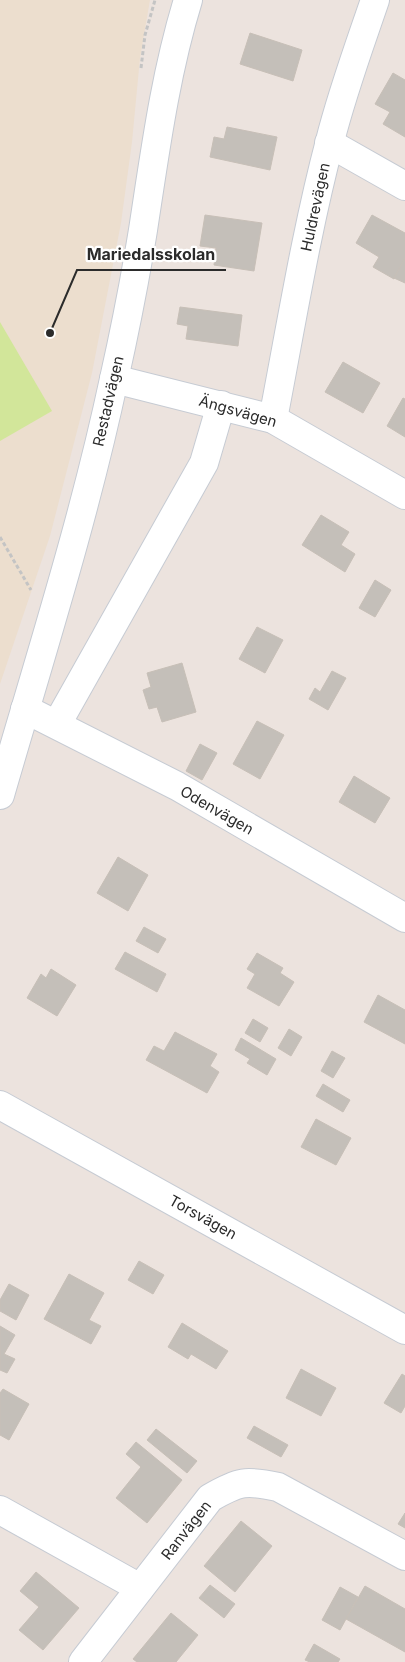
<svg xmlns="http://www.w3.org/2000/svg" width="405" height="1662" font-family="Inter,sans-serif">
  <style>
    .education { fill: #ecdece }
    .pitch { fill: #d2e69a }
    .building { fill: #c4bfb9; stroke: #c7bfb7 }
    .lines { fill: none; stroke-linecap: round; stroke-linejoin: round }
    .minor-casing { stroke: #c6cbd3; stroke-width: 30 }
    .path { stroke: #c4c4c4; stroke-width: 3; stroke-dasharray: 4 2.5; stroke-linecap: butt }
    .minor { stroke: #fff; stroke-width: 28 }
    .labels { text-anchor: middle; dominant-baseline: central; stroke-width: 4.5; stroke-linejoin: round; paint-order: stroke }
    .street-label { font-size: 15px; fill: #2b2b2b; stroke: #fff }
    .leader { fill: none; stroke: #2b2b2b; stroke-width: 2 }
    .callout-dot { fill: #2b2b2b; stroke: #fff; stroke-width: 2 }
    .callout-label { font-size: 16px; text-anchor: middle; font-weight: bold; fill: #2b2b2b; stroke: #fff; stroke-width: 4.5; stroke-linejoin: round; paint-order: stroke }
  </style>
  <rect width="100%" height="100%" fill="#ece3de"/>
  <polygon class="education" points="0,0 150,0 140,58 132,142 121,223 92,373 50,536 0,684"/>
  <polygon class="pitch" points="0,322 52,411 0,441"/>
  <g class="building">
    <polygon points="250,33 302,50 293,81 240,64"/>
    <polygon points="393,73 405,80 405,137 383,124 390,112 375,104"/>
    <polygon points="227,127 277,137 270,170 210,157 214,137 224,139"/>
    <polygon points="205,215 262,223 254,271 214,265 216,248 200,246"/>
    <polygon points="372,215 405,233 405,258 394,279 373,267 379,257 356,243"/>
    <polygon points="405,258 405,283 394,278"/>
    <polygon points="180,307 242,315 238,346 186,339 188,326 177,324"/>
    <polygon points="343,362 380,383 363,413 325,392"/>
    <polygon points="403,398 405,399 405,437 387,426"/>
    <polygon points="321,515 349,532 341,545 355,554 345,572 302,545"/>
    <polygon points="375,580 391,590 375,617 359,608"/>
    <polygon points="257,627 283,640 265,673 239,659"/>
    <polygon points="182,663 196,712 162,722 157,707 149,709 143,690 151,687 147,673"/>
    <polygon points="332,671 346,678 328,710 309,699 315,688 320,692"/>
    <polygon points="257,721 284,735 260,779 233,764"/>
    <polygon points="200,744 217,753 202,780 186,771"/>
    <polygon points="354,776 390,798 375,823 339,802"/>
    <polygon points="118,857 148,875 128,911 97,893"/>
    <polygon points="144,927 166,939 158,953 136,941"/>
    <polygon points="125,952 166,974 157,992 115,969"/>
    <polygon points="257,953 283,968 280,973 294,982 279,1006 247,988 255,974 247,969"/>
    <polygon points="51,969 76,985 57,1016 27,998 41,974 46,978"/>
    <polygon points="378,995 405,1010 405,1044 364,1022"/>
    <polygon points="253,1019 268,1028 260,1042 245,1033"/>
    <polygon points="289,1029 302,1037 291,1056 278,1048"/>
    <polygon points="175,1032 217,1054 210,1066 219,1072 207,1093 146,1060 154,1046 164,1051"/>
    <polygon points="241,1038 276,1059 267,1075 247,1063 250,1059 235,1050"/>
    <polygon points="332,1051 345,1058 333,1078 321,1071"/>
    <polygon points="323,1084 350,1100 343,1112 316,1096"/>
    <polygon points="316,1119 351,1138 336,1165 301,1147"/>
    <polygon points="139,1261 164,1275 153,1294 128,1280"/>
    <polygon points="69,1274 104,1293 89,1320 101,1326 91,1344 44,1319"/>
    <polygon points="9,1284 29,1295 16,1320 0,1311 0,1300"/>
    <polygon points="182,1323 228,1351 216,1369 191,1354 188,1359 168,1347"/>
    <polygon points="0,1326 15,1335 4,1354 15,1359 7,1373 0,1370"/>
    <polygon points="301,1369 336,1388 321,1416 286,1398"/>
    <polygon points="402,1374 405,1376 405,1406 401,1413 384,1403"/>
    <polygon points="3,1389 29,1404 9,1440 0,1435 0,1393"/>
    <polygon points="254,1426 288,1445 281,1457 247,1438"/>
    <polygon points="156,1429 197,1461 187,1473 147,1440"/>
    <polygon points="136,1442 182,1480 147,1523 116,1498 141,1467 126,1454"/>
    <polygon points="405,1513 405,1528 398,1524"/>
    <polygon points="241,1521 272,1546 235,1592 204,1566"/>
    <polygon points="36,1572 79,1608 43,1650 19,1630 39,1607 20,1591"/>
    <polygon points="210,1585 235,1604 224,1618 199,1598"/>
    <polygon points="365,1586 405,1609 405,1652 346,1619"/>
    <polygon points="340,1587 358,1597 340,1630 322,1620"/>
    <polygon points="171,1613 198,1635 176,1662 137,1662 133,1659"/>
    <polygon points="314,1644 340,1659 338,1662 310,1662 305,1660"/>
  </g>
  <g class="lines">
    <defs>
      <g id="minor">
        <polyline points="329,143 405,186"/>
        <polyline points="114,379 273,419 405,495"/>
        <path d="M273,419C291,326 306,232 330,141C342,93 359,47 375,0"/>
        <polyline points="25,709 177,786 405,918"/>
        <polyline points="57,724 204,463 221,405"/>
        <path d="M0,795C40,657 84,520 114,379C125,330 135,279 143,230C155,152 165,75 188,0"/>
        <polyline points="0,1105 405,1330"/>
        <polyline points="0,1510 140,1588"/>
        <path d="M83,1662L210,1498C239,1481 246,1480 278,1487L405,1556"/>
      </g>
    </defs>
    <use href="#minor" class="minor-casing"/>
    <g class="path">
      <polyline points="141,68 145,35 155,0"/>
      <polyline points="0,537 31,590"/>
    </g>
    <use href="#minor" class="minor"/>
  </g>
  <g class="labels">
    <g class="street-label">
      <text transform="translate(315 207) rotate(-78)">Huldrevägen</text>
      <text transform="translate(108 401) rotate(-77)">Restadvägen</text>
      <text transform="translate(238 411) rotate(16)">Ängsvägen</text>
      <text transform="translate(217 810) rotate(30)">Odenvägen</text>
      <text transform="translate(203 1217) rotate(29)">Torsvägen</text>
      <text transform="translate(186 1530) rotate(-52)">Ranvägen</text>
    </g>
  </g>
  <path class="leader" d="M50 333L77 270H226"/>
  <circle class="callout-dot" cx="50" cy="333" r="5"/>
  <g class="callout-label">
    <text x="151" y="260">Mariedalsskolan</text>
  </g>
</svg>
